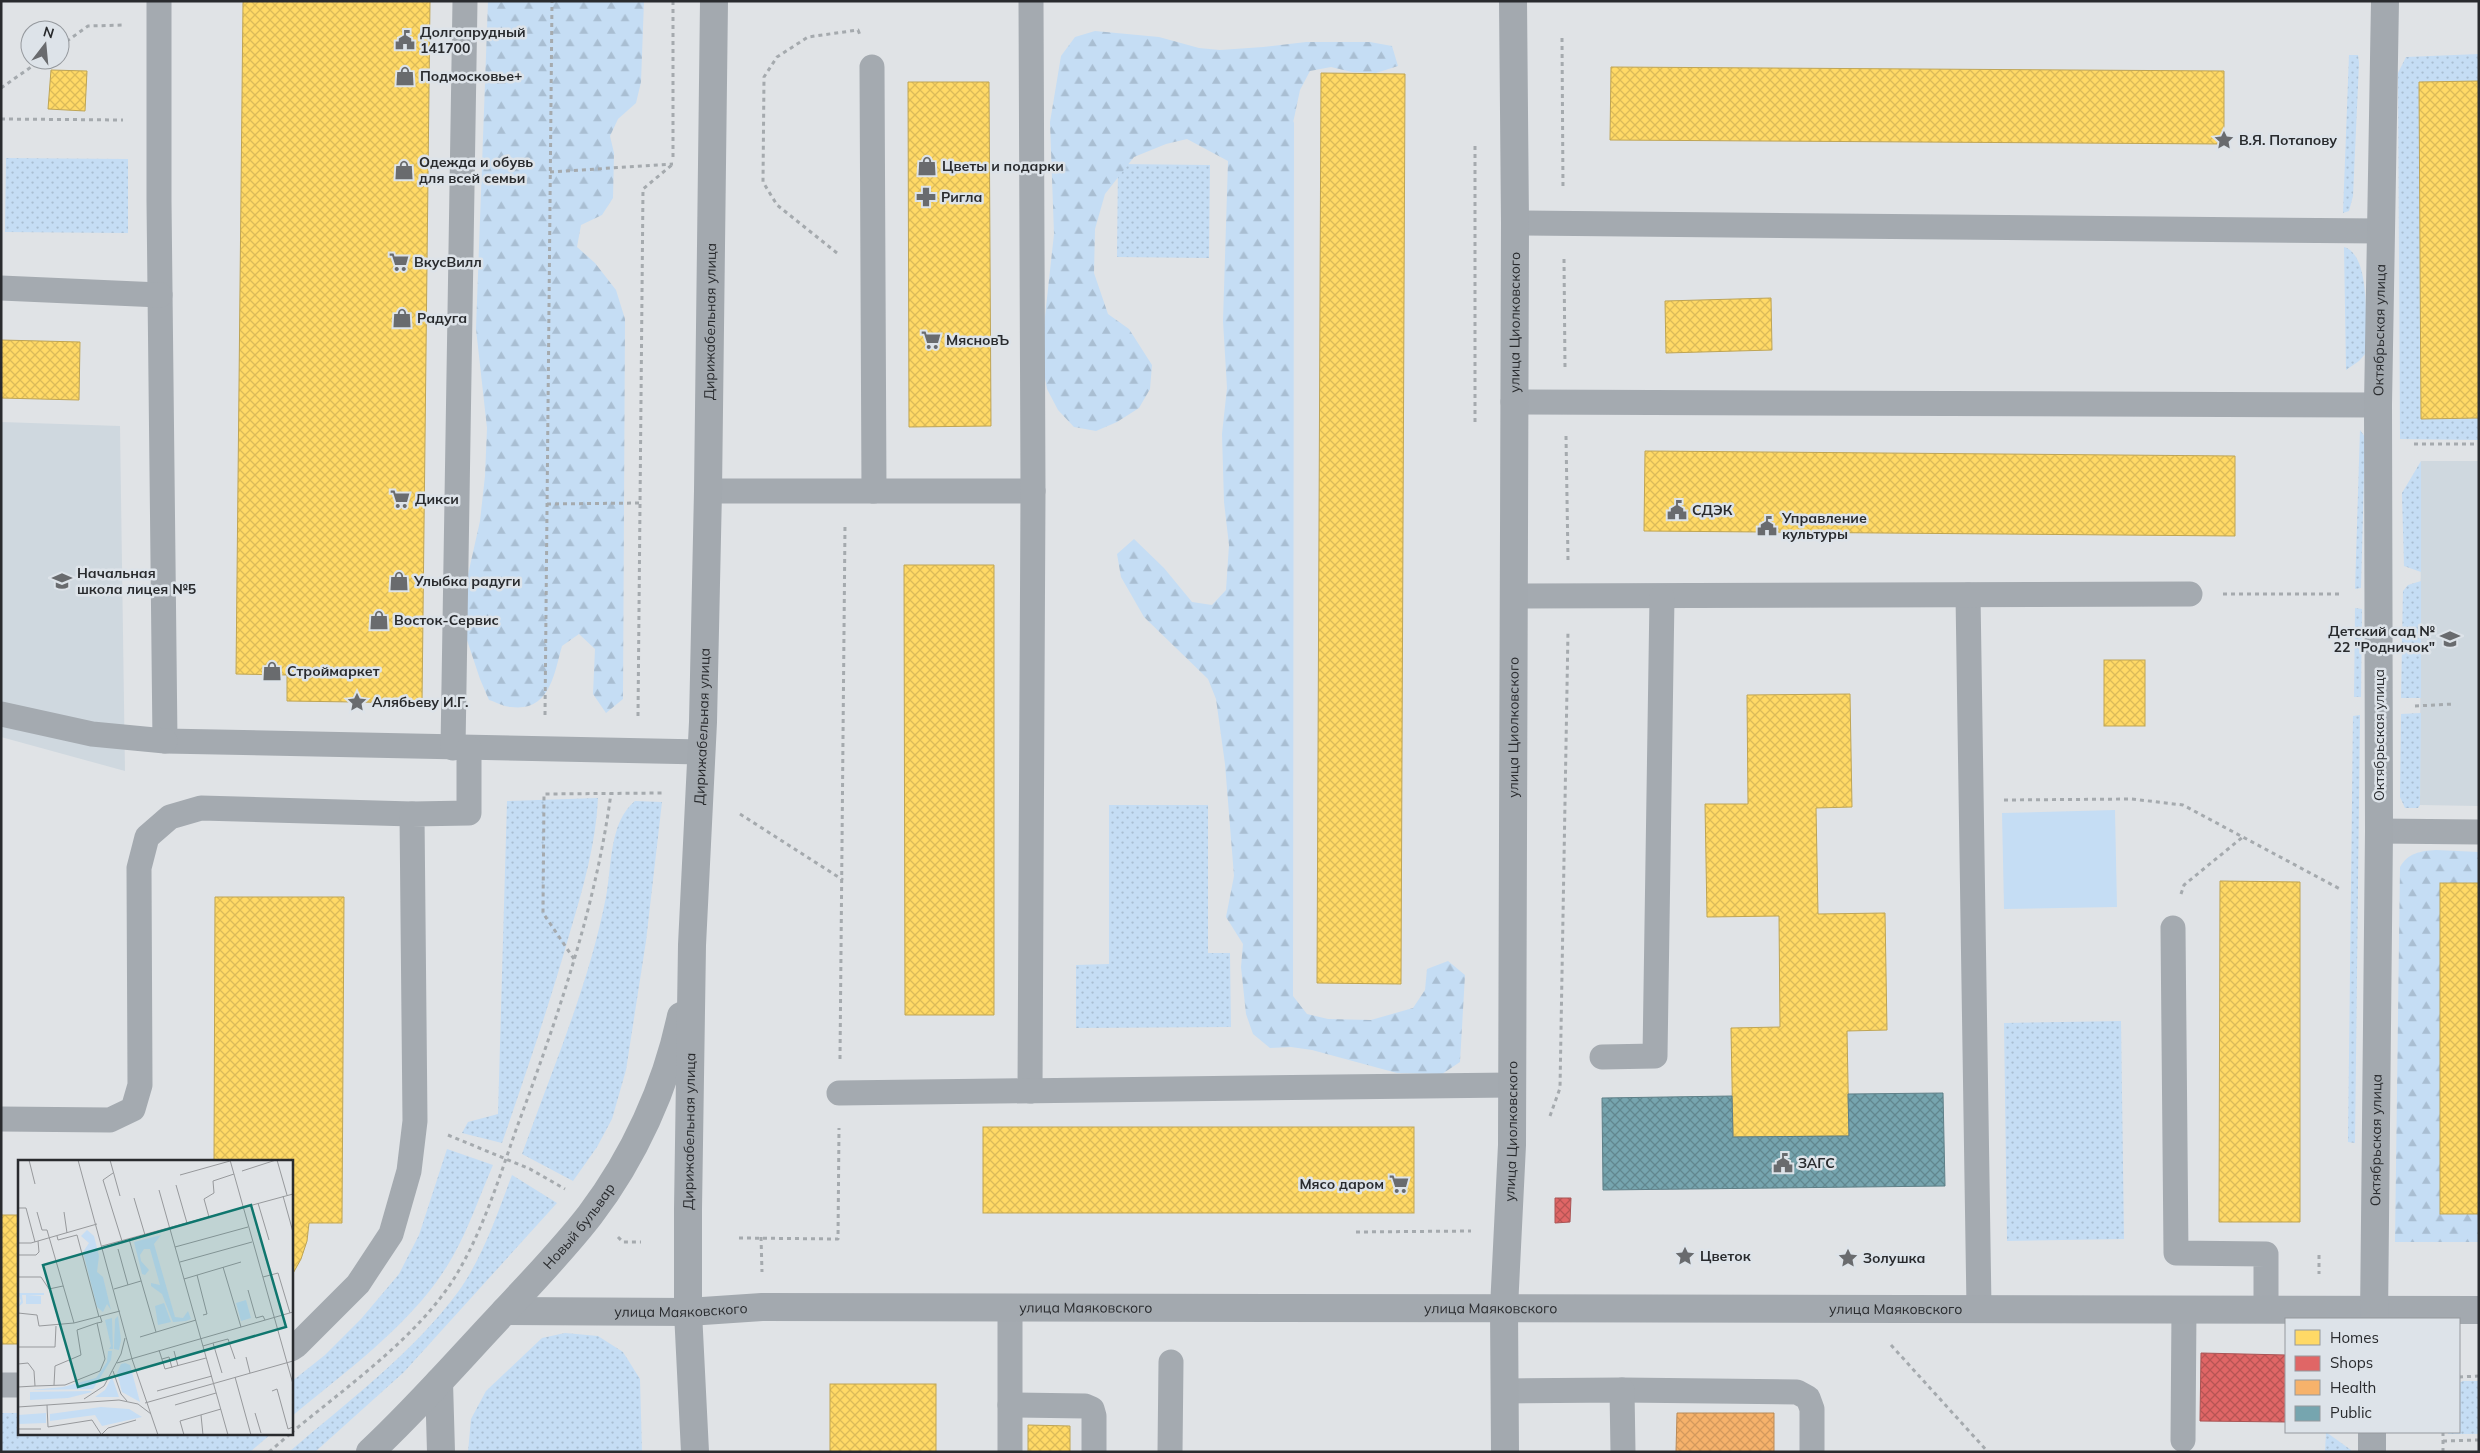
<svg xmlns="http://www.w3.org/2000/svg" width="2480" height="1453" font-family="Mulish,sans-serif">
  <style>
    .built { fill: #cfd8df }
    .grass { fill: url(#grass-dots) }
    .forest { fill: url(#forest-firs) }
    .pitch { fill: #c5ddf4 }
    .homes { fill: url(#homes-cross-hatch); stroke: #bfa555 }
    .shops { fill: url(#shops-cross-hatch); stroke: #a95455 }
    .health { fill: url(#health-cross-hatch); stroke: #b88a59 }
    .public { fill: url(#public-cross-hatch); stroke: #5f8088 }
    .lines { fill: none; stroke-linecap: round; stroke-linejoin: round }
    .path { stroke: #a5aaae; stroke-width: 3; stroke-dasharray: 4 4; stroke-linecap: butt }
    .lane { stroke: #a4aab0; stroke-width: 25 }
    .secondary { stroke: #a3a9af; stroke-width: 28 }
    .labels { text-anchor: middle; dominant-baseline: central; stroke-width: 5; stroke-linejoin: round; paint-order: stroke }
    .poi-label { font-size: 14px; font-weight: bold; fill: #292b2e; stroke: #dde3e9; text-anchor: start }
    .street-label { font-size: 14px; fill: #292b2e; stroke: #dde3e9 }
    .inset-road { fill: none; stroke: #97999c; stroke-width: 1 }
    .view { fill: #0f766e; fill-opacity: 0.15; stroke: #0f766e; stroke-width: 2.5 }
    .inset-edge { fill: none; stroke: #292b2e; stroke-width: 2.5 }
  </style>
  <defs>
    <pattern id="grass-dots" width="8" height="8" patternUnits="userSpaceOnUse" patternTransform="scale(1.25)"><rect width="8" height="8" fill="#c5ddf4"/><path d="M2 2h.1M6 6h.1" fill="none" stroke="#a9bed2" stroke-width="1.8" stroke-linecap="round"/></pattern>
    <pattern id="forest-firs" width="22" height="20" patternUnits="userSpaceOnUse" patternTransform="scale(1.25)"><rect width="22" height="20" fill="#c5ddf4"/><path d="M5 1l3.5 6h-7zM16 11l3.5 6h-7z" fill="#a9bed2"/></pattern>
    <pattern id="homes-cross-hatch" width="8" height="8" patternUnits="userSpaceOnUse" patternTransform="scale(1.25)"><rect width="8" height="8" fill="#ffd966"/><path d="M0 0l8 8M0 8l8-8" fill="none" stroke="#dbba59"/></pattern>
    <pattern id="shops-cross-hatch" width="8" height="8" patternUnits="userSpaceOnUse" patternTransform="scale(1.25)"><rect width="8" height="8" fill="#e06666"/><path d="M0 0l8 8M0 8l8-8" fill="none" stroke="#b65454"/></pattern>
    <pattern id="health-cross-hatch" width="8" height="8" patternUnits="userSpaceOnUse" patternTransform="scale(1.25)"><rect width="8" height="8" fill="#f6b26b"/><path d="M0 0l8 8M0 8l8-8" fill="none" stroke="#d3995d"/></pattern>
    <pattern id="public-cross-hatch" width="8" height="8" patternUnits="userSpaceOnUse" patternTransform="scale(1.25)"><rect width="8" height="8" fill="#76a5af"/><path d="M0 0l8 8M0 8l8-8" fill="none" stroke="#61878f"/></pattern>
  </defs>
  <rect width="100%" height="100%" fill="#e0e3e6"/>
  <g class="built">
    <polygon points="1,422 120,426 125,771 1,737"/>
    <polygon points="2421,461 2479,461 2479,806 2420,805"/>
  </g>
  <g class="grass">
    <polygon points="2479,54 2479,81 2419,82 2421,418 2479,418 2479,440 2400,439 2398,73 2406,57"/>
    <polygon points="2349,55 2358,55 2359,63 2353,196 2349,211 2343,213"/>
    <polygon points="6,158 128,159 128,233 5,232"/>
    <polygon points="1118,164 1210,165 1209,258 1117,257"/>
    <path d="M2344,247C2372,255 2365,328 2366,353L2359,361L2346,370Z"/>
    <polygon points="2360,430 2365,437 2361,588 2355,589"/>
    <polygon points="2421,461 2421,572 2404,566 2402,493"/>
    <polygon points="2421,581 2421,698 2401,698 2403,591 2408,585"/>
    <polygon points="2355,608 2362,609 2361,697 2354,697"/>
    <polygon points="2421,713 2420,805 2418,808 2405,808 2400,797 2401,714"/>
    <polygon points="2360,715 2355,1143 2348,1142 2353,716"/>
    <path d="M598,798C596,843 583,889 570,932C550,1003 526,1073 502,1143L462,1133L468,1122L498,1114L507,801Z"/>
    <path d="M635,801L662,802L646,941L626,1070L612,1119L597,1147L573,1181L522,1154C552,1070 589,985 606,897C612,866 609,822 635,801Z"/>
    <polygon points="1109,805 1208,805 1208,953 1230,953 1231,1027 1076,1028 1076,965 1109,964"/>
    <polygon points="2121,1021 2124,1239 2007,1241 2004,1023"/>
    <path d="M447,1149L493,1165C480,1195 469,1228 453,1256C417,1321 347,1370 291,1417V1382L325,1355L361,1319L399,1274L419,1235Z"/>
    <path d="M512,1175L557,1203L404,1372L315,1452H289C347,1402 412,1354 458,1292C483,1257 497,1215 512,1175Z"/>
    <polygon points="565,1333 598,1336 623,1352 640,1379 642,1452 468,1452 471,1419 486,1391 542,1338"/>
    <polygon points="2463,1381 2479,1381 2479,1434 2448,1434 2448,1432 2459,1432 2459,1383"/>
    <polygon points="1,1413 19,1413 19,1434 271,1434 250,1452 1,1452"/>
    <polygon points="2326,1432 2351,1450 2351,1452 2325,1452"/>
  </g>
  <g class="forest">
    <path d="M488,1H644L641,82L636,103L618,119L610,136L614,153L613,198L602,215L581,225L577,247L595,263L616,290L625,319L623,699L606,713L593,694L595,649L579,634L562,646C554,674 550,712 511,707C504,707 496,702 489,700L480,679L465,634V588L480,521L485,476L487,428L476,329Z"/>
    <polygon points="1095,31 1159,37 1199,48 1220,50 1263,47 1306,42 1370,42 1392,46 1398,66 1376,73 1352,72 1331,67 1310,71 1300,90 1293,123 1294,121 1293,996 1307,1014 1328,1019 1371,1020 1413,1008 1425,990 1427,969 1448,961 1465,975 1460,1062 1442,1074 1397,1073 1312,1050 1291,1047 1270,1048 1253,1034 1246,1014 1241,967 1243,944 1226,917 1234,876 1225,764 1216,699 1208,679 1144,617 1121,577 1117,554 1134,539 1164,568 1192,602 1212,605 1226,590 1229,545 1224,502 1222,434 1227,388 1223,321 1228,161 1187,139 1166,144 1134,157 1105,194 1095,229 1094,273 1108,314 1129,329 1152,365 1150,389 1139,408 1117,422 1096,431 1074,427 1058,410 1047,389 1043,367 1042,344 1054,234 1050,122 1061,56 1075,37"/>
    <path d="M2436,850L2479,852V883L2440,884V1213L2479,1214V1242H2395L2400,867C2408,853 2420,851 2436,850Z"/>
  </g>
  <polygon class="pitch" points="2115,810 2117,907 2004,909 2002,813"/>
  <g class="homes">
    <polygon points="243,1 430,1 422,703 287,701 287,675 236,674"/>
    <polygon points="1611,67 2224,71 2224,144 1610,140"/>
    <polygon points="51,70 87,71 85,111 48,109"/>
    <polygon points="1321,73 1405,74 1401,984 1317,983"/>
    <polygon points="2479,81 2479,418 2421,419 2419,82"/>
    <polygon points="908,82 989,82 991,426 909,427"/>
    <polygon points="1771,298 1772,350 1666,353 1665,301"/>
    <polygon points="1,340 80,342 79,400 1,398"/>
    <polygon points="1645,451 2235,456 2235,536 1644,531"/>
    <polygon points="904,565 994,565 994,1015 905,1015"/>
    <rect x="2104" y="660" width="41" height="66"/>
    <polygon points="1850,694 1852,807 1816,808 1818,914 1885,913 1887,1030 1847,1031 1849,1136 1733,1137 1731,1028 1780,1027 1779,916 1707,917 1705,804 1748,804 1747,695"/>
    <polygon points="2220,881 2300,882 2300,1222 2219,1222"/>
    <rect x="2440" y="883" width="39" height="331"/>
    <polygon points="215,897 344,897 342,1223 309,1223 307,1241 301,1259 291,1277 291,1162 214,1162"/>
    <rect x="983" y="1127" width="431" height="86"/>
    <rect x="1" y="1215" width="18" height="129"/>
    <rect x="830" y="1384" width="106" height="68"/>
    <polygon points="1028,1425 1070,1426 1070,1452 1028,1452"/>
  </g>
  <g class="shops">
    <polygon points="1555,1198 1571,1198 1570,1222 1555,1223"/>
    <polygon points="2201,1353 2286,1355 2286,1422 2200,1421"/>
  </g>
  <polygon class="health" points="1677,1413 1774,1413 1774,1452 1676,1452"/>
  <polygon class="public" points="1943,1093 1945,1186 1603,1190 1602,1098 1732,1096 1733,1137 1849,1136 1848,1094"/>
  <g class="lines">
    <g class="path">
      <polyline points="673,1 673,158"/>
      <polyline points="1562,38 1563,188"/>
      <polyline points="60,46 88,26 125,25"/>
      <polyline points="1,88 41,60"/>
      <polyline points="1,119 123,120"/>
      <polyline points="1475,146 1475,423"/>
      <polyline points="550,172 673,164"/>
      <polyline points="837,253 777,205 763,182 764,77 777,57 808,37 858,30 860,35"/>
      <polyline points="1564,259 1565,368"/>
      <polyline points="1566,436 1568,560"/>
      <polyline points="2414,444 2479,444"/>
      <polyline points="547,504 640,503"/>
      <polyline points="2223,594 2342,594"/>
      <polyline points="2415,706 2454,704"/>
      <polyline points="545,715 552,1"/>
      <polyline points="638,716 643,189 673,164"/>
      <polyline points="2004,800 2132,799 2183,805 2340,889"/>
      <polyline points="740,814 843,880"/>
      <polyline points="2181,894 2184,885 2244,836"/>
      <polyline points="574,959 543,913 544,794 662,793"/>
      <polyline points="840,1059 845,525"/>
      <polyline points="1550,1116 1560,1088 1568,631"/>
      <polyline points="448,1135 530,1169 565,1189"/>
      <polyline points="1356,1232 1471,1231"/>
      <polyline points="618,1237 623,1242 641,1242"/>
      <polyline points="761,1237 762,1272"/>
      <polyline points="739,1238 838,1239 839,1128"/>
      <polyline points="2319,1255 2319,1274"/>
      <polyline points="1891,1345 1988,1452"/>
      <polyline points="2459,1377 2479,1376"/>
      <polyline points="2443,1432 2443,1452"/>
      <path d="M291,1433C346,1387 417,1338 455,1277C483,1231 499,1178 517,1127C557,1019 596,907 611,793"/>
      <polyline points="2443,1441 2479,1440"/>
      <polyline points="269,1452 290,1434"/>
    </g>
    <g class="lane">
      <polyline points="159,1 159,201 165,741 702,752"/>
      <polyline points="872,67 874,491"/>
      <polyline points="1515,223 2380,231"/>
      <polyline points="1,288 160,295"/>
      <polyline points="1513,402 2378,405"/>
      <polyline points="708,491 1033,491"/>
      <polyline points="1968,595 1979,1308"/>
      <polyline points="1513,596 2190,594"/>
      <polyline points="1,714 92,734 165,741"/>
      <polyline points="453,748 465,1"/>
      <polyline points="2379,831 2479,832"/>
      <polyline points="2173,928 2176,1253 2266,1254 2266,1309"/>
      <polyline points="1602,1057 1655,1056 1662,597"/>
      <polyline points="1030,1091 1033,491 1031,1"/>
      <polyline points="839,1093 1511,1085"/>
      <polyline points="1,1119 110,1120 133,1109 140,1085 139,868 147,837 170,817 201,808 412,814"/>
      <polyline points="291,1349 297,1345 358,1284 391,1234 409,1171 415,1121 412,814 469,813 469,748"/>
      <polyline points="1,1385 19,1385"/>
      <polyline points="1622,1390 1797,1392 1808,1398 1812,1409 1812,1452"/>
      <polyline points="1505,1391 1622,1390 1623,1452"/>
      <polyline points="1010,1405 1085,1406 1092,1409 1094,1416 1094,1452"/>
      <polyline points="2183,1440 2184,1309"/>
      <polyline points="1010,1452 1010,1307"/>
      <polyline points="1170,1452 1171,1362"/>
    </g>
    <g class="secondary">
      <path id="s1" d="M505,1311L688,1312L762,1307L2479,1310"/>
      <path id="s2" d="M2374,1319L2379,831L2378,405L2385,1"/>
      <polyline points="439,1382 441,1452"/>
      <path id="s3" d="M370,1452C412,1413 450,1370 489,1328C523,1291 559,1255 590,1215C634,1157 666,1087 681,1016"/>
      <path id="s4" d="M695,1452L688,1312V1209L692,945L703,722L708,491L714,1"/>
      <path id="s5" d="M1505,1452L1504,1308L1512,1145L1515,223L1513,1"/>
      <polyline points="2372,1452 2372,1432"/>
    </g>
  </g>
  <defs>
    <symbol id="civic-bare" viewBox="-9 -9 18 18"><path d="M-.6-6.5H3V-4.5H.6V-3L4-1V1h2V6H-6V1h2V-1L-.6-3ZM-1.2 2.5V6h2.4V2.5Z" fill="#696b6e" stroke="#dde3e9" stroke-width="2.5" paint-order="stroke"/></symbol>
    <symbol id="shop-bare" viewBox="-9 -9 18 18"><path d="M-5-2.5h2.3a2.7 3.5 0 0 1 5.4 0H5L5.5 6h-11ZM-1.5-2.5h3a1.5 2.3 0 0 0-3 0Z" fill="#696b6e" stroke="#dde3e9" stroke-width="2.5" paint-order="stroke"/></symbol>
    <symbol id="sight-bare" viewBox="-9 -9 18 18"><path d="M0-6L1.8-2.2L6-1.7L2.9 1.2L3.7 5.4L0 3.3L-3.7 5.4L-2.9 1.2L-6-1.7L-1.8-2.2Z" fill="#696b6e" stroke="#dde3e9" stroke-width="2.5" paint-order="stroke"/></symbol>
    <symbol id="pharmacy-bare" viewBox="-9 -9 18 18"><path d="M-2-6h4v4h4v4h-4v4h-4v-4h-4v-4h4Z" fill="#696b6e" stroke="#dde3e9" stroke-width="2.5" paint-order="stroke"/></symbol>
    <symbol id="supermarket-bare" viewBox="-9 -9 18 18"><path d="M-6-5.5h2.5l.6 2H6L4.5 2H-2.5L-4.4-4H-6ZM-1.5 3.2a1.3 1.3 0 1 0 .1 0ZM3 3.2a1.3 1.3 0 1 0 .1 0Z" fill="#696b6e" stroke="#dde3e9" stroke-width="2.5" paint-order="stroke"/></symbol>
    <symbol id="school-bare" viewBox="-9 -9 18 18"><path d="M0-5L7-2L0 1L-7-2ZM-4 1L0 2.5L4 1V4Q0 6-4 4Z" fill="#696b6e" stroke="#dde3e9" stroke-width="2.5" paint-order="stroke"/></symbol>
  </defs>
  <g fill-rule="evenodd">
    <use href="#civic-bare" x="391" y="26" width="28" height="28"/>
    <use href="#shop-bare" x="391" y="62" width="28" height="28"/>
    <use href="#sight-bare" x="2210" y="126" width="28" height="28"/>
    <use href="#shop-bare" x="913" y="152" width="28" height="28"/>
    <use href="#shop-bare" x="390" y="156" width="28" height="28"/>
    <use href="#pharmacy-bare" x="912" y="183" width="28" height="28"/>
    <use href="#supermarket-bare" x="385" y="248" width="28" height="28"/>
    <use href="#shop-bare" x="388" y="304" width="28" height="28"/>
    <use href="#supermarket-bare" x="917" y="326" width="28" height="28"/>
    <use href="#supermarket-bare" x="386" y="485" width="28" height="28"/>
    <use href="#civic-bare" x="1663" y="496" width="28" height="28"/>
    <use href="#civic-bare" x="1753" y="512" width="28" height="28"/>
    <use href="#school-bare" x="48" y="567" width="28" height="28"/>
    <use href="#shop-bare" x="385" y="567" width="28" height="28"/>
    <use href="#shop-bare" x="365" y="606" width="28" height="28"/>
    <use href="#school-bare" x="2436" y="625" width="28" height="28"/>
    <use href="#shop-bare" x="258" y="657" width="28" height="28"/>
    <use href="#sight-bare" x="343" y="688" width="28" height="28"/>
    <use href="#civic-bare" x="1769" y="1149" width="28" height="28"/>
    <use href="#supermarket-bare" x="1385" y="1170" width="28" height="28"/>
    <use href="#sight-bare" x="1671" y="1242" width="28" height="28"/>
    <use href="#sight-bare" x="1834" y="1244" width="28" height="28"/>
  </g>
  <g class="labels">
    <g class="poi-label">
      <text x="420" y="32">Долгопрудный<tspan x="420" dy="16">141700</tspan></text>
      <text x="420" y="76">Подмосковье+</text>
      <text x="2239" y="140">В.Я. Потапову</text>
      <text x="419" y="162">Одежда и обувь<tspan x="419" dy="16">для всей семьи</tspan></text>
      <text x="942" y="166">Цветы и подарки</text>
      <text x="941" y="197">Ригла</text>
      <text x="414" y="262">ВкусВилл</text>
      <text x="417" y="318">Радуга</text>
      <text x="946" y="340">МясновЪ</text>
      <text x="415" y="499">Дикси</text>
      <text x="1692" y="510">СДЭК</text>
      <text x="1782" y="518">Управление<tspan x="1782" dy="16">культуры</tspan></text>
      <text x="77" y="573">Начальная<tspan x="77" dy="16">школа лицея №5</tspan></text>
      <text x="414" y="581">Улыбка радуги</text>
      <text x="394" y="620">Восток-Сервис</text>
      <text x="2435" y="631" text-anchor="end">Детский сад №<tspan x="2435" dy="16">22 "Родничок"</tspan></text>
      <text x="287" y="671">Строймаркет</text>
      <text x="372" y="702">Алябьеву И.Г.</text>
      <text x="1798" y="1163">ЗАГС</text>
      <text x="1384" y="1184" text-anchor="end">Мясо даром</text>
      <text x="1700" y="1256">Цветок</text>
      <text x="1863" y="1258">Золушка</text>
    </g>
    <g class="street-label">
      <text stroke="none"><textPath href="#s4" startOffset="1131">Дирижабельная улица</textPath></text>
      <text stroke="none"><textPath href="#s5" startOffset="1130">улица Циолковского</textPath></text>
      <text stroke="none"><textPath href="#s2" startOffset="989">Октябрьская улица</textPath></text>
      <text stroke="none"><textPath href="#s4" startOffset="726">Дирижабельная улица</textPath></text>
      <text stroke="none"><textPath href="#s5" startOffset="725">улица Циолковского</textPath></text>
      <text transform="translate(2379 735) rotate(-90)">Октябрьская улица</text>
      <text stroke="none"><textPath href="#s4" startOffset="321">Дирижабельная улица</textPath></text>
      <text stroke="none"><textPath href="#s5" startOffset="321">улица Циолковского</textPath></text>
      <text stroke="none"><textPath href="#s2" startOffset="179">Октябрьская улица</textPath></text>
      <text stroke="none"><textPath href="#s3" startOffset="308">Новый бульвар</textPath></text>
      <text stroke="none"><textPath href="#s1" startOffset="581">улица Маяковского</textPath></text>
      <text stroke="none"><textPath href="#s1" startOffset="986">улица Маяковского</textPath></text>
      <text stroke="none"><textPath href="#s1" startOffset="1391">улица Маяковского</textPath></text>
      <text stroke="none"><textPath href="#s1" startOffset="176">улица Маяковского</textPath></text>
    </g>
  </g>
  <g transform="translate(18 1160)">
    <rect width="275" height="275" fill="#e0e3e6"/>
    <path d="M228,140L233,158L223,161L218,143ZM146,143L153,162L140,165L137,146ZM100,156L103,180L101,190L96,189L97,159ZM94,158L95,189H91L93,186L87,160ZM90,191H94L93,200L75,229L13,230L45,227L78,218L89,202ZM107,203L112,205L122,242L104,232L99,213L103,204ZM94,217L101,237H77L87,230ZM12,232L72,231L74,232L50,238L12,240ZM83,247L111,249L124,257L84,266L77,255L32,261V254ZM28,253V263L0,264V255Z" fill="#c5ddf4"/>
    <path d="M69,70L76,76L81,96L79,112L85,117L93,150L89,144L85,152L79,147L65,92L71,83L63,76ZM143,75L136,84L157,157L165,158L170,151L173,159L168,161L155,162L144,134L133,126V123L142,125L132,89H126L122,95L123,101L131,110L127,115L124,114L116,82Z" fill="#c5ddf4"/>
    <path d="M0,133H26V135H9L23,136V144H8V135H4L5,143L0,147L3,141Z" fill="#c5ddf4"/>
    <path class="inset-road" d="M11,0L17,24M60,0L114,199L140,275M92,0L102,36M212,0L275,224M259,0L269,35M224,11L258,0M95,13L85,20L104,81M162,15L212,1M158,25L169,63M141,30L210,275M265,36L275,72M116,38L127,75M240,43L251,80M0,48H8L17,82M19,52L24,70H29L56,163L102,151M46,52L49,73M191,57L186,39L196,33L195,21L216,14M39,76L40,80L59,75L81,157M111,79L138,172M0,83H13L79,64M84,86L275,34M157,87L230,67M100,89L110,125M0,95H18L21,92L20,81M162,102L234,82M205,107L223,167M179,115L189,154L185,155M0,117H23L31,129L45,126M245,117L260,113L272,153M166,119L223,102M96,129L123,121M230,130L238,158L245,156L247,160M0,153L19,155L21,166L56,163M122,177L178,160M195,183L210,179L217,199M185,186L195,183L204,213M0,187H37L38,166M141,190L147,209L188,198M156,191L160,206M228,197L232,213M144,199L151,197L154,208M99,203L275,152M0,204L10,203L16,211L17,226L0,227M95,211L103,234L109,241M217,217L233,275M36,225L37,206L63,195L59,170L79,163M17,226L47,225L82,211L87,199L79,163L84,162L82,156M139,231L194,216M254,231L259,229L270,269L275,267M66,239L86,226L103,194L107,178M127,243L275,201M29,245L30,267L74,260L83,274M157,245L198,233M0,247L101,240L120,244L133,254M237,253L243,273M183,255L185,275M0,269H23M83,275L90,268L118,260M166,275L162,261L203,249"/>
    <path class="view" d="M233,45L268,167L60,227L25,105Z"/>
    <rect width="275" height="275" class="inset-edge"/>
  </g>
  <rect width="2480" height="1453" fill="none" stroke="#292b2e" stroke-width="5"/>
  <rect x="2285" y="1318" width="175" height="115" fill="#dde3e9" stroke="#95999e"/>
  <rect x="2295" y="1330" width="25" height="15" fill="#ffd966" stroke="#95999e"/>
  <text x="2330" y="1343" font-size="15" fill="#292b2e">Homes</text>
  <rect x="2295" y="1356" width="25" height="15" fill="#e06666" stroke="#95999e"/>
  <text x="2330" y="1368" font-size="15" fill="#292b2e">Shops</text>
  <rect x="2295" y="1380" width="25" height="15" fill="#f6b26b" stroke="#95999e"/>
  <text x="2330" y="1393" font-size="15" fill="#292b2e">Health</text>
  <rect x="2295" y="1406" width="25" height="15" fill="#76a5af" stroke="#95999e"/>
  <text x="2330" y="1418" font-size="15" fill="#292b2e">Public</text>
  <g transform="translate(45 45) rotate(16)"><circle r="24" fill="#dde3e9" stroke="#95999e"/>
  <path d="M0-4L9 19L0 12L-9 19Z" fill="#696b6e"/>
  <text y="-8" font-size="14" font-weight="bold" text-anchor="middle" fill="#292b2e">N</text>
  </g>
</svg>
